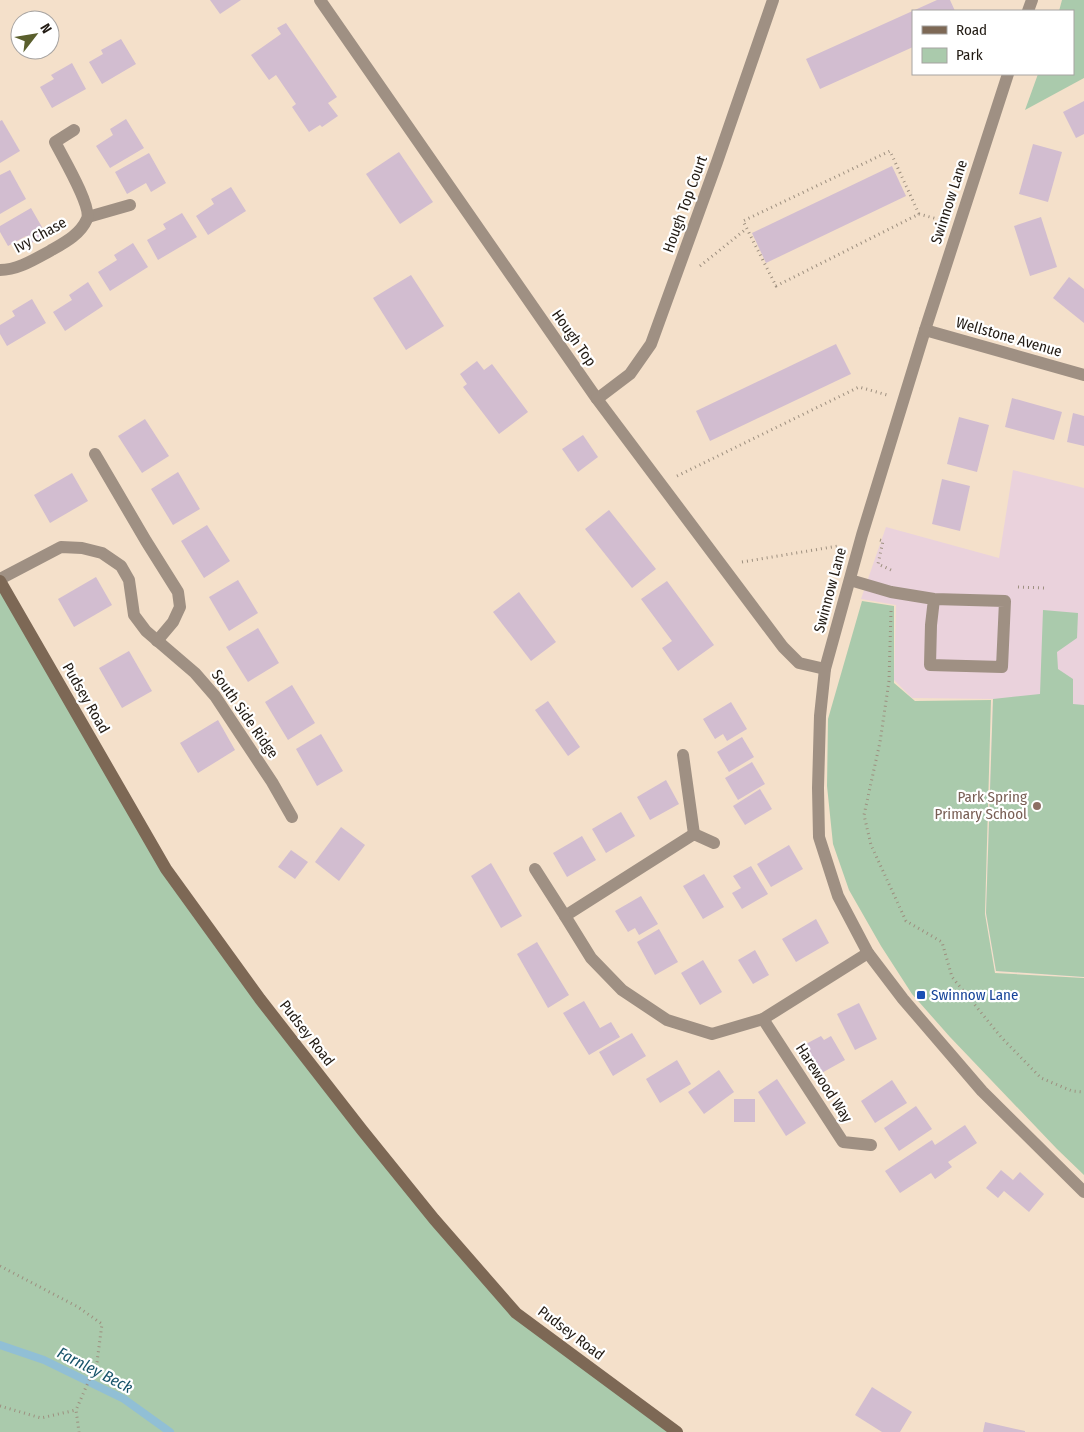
<svg xmlns="http://www.w3.org/2000/svg" width="1084" height="1432" font-family="'Fira Sans Condensed',sans-serif">
  <style>
    .education { fill: #ead2dc }
    .green { fill: #aacaac }
    .lines { fill: none; stroke-linecap: round; stroke-linejoin: round }
    .stream { stroke: #91bfd5; stroke-width: 8 }
    .building { fill: #d2bdd0 }
    .path { stroke: #9d8f7f; stroke-width: 3; stroke-dasharray: 1 4; stroke-linecap: butt }
    .service { stroke: #9f9083; stroke-width: 12 }
    .minor { stroke: #9f9083; stroke-width: 12 }
    .secondary { stroke: #7d6855; stroke-width: 12 }
    .education-dot { fill: #8d6e63; stroke: #fff; stroke-width: 2 }
    .transit-dot { fill: #1a4fb4; stroke: #fff; stroke-width: 2 }
    .labels { text-anchor: middle; dominant-baseline: central; stroke-width: 4.5; stroke-linejoin: round; paint-order: stroke }
    .street-label { font-size: 15px; fill: #211a13; stroke: #fff }
    .education-label { font-size: 15px; fill: #785e54; stroke: #fff; text-anchor: end }
    .transit-label { font-size: 15px; fill: #164399; stroke: #fff; text-anchor: start }
    .water-label { font-size: 16px; font-style: italic; fill: #17536a; stroke: #fff }
  </style>
  <rect width="100%" height="100%" fill="#f4e0ca"/>
  <polygon class="education" points="1013,470 1084,488 1084,977 996,971 986,913 993,699 912,698 894,680 896,605 861,599 886,527 999,558"/>
  <g class="green">
    <polygon points="1062,0 1084,0 1084,78 1025,110 1038,74 1073,74 1073,11 1059,11"/>
    <polygon points="0,581 167,869 260,999 516,1313 677,1432 0,1432"/>
    <polygon points="862,601 894,606 894,683 915,701 991,700 985,914 995,973 1084,978 1084,1175 1057,1149 950,1037 912,994 881,946 849,890 833,844 827,786 828,719"/>
    <polygon points="1043,610 1078,613 1077,638 1057,652 1058,669 1073,679 1073,704 1084,705 1084,977 996,971 986,913 993,699 1040,694"/>
  </g>
  <g class="lines">
    <polyline class="stream" points="0,1345 44,1360 124,1399 170,1432"/>
  </g>
  <g class="building">
    <polygon points="210,0 241,0 220,14"/>
    <polygon points="937,0 950,0 955,11 913,11 913,47 820,89 806,59"/>
    <polygon points="286,23 337,97 328,103 338,116 322,127 320,125 309,132 292,107 296,104 276,75 269,80 251,55 281,34 277,28"/>
    <polygon points="121,39 136,64 102,84 89,62 103,54 101,50"/>
    <polygon points="72,63 86,89 52,108 40,87 54,79 51,75"/>
    <polygon points="1084,101 1084,134 1076,138 1063,112"/>
    <polygon points="126,119 144,148 110,168 96,146 113,135 110,129"/>
    <polygon points="2,120 20,151 0,163 0,121"/>
    <polygon points="1033,144 1062,152 1048,202 1019,194"/>
    <polygon points="399,152 433,202 400,224 366,174"/>
    <polygon points="149,153 166,183 151,192 146,183 127,194 115,172"/>
    <polygon points="892,166 906,196 766,263 752,233"/>
    <polygon points="10,170 26,199 0,214 0,175"/>
    <polygon points="231,187 246,211 208,235 196,216 214,204 211,199"/>
    <polygon points="31,208 46,234 30,244 26,236 8,246 0,232 0,226"/>
    <polygon points="182,213 197,237 158,260 147,240 166,229 163,224"/>
    <polygon points="1041,217 1057,267 1030,276 1014,226"/>
    <polygon points="133,243 148,267 110,291 98,272 117,260 114,255"/>
    <polygon points="411,275 444,326 406,350 373,298"/>
    <polygon points="1069,277 1084,289 1084,323 1053,298"/>
    <polygon points="88,282 103,306 65,331 53,312 72,300 69,295"/>
    <polygon points="32,299 46,323 7,346 0,334 0,325 15,316 12,311"/>
    <polygon points="836,344 851,374 710,441 696,411"/>
    <polygon points="477,361 484,370 492,364 528,412 499,434 463,387 467,384 460,374"/>
    <polygon points="1012,398 1062,412 1054,440 1005,427"/>
    <polygon points="1073,413 1084,416 1084,446 1067,442"/>
    <polygon points="959,417 989,425 977,472 947,464"/>
    <polygon points="145,419 169,456 142,473 118,436"/>
    <polygon points="583,435 598,457 578,472 562,449"/>
    <polygon points="178,472 200,509 173,525 151,489"/>
    <polygon points="72,473 88,501 50,523 34,495"/>
    <polygon points="942,479 970,486 960,531 932,524"/>
    <polygon points="609,510 656,569 632,588 585,529"/>
    <polygon points="207,525 230,561 204,578 181,541"/>
    <polygon points="96,577 112,605 74,627 58,599"/>
    <polygon points="238,580 258,613 229,631 209,597"/>
    <polygon points="667,581 714,645 678,671 662,648 672,641 641,599"/>
    <polygon points="519,592 556,642 531,661 493,612"/>
    <polygon points="258,628 279,663 248,682 226,647"/>
    <polygon points="129,651 152,691 122,708 99,668"/>
    <polygon points="292,685 315,723 288,740 265,702"/>
    <polygon points="548,701 580,747 568,756 535,710"/>
    <polygon points="731,702 747,729 727,741 723,734 715,739 703,719"/>
    <polygon points="218,720 235,750 198,773 180,743"/>
    <polygon points="321,734 343,771 317,786 296,749"/>
    <polygon points="742,737 754,757 729,772 717,752"/>
    <polygon points="752,762 765,784 738,800 725,778"/>
    <polygon points="666,780 679,804 650,820 637,797"/>
    <polygon points="760,789 772,809 745,825 733,806"/>
    <polygon points="621,812 635,836 606,853 592,829"/>
    <polygon points="341,827 365,845 339,881 315,862"/>
    <polygon points="582,836 596,860 567,877 553,853"/>
    <polygon points="789,845 803,869 771,887 757,864"/>
    <polygon points="291,850 308,862 295,879 278,867"/>
    <polygon points="491,863 522,916 501,928 471,876"/>
    <polygon points="751,866 768,894 742,909 732,893 741,888 733,876"/>
    <polygon points="704,874 724,907 703,919 683,886"/>
    <polygon points="641,896 658,924 639,935 635,928 628,932 615,911"/>
    <polygon points="816,919 829,943 796,962 782,939"/>
    <polygon points="659,929 678,962 655,975 637,942"/>
    <polygon points="537,942 569,995 548,1008 517,954"/>
    <polygon points="755,950 769,975 753,984 738,960"/>
    <polygon points="703,960 722,992 700,1005 681,973"/>
    <polygon points="584,1001 600,1028 611,1022 620,1037 589,1055 563,1013"/>
    <polygon points="859,1003 877,1039 855,1050 837,1014"/>
    <polygon points="632,1033 646,1056 613,1076 599,1052"/>
    <polygon points="821,1036 824,1040 831,1036 845,1060 818,1075 802,1046"/>
    <polygon points="677,1060 691,1084 660,1103 646,1079"/>
    <polygon points="719,1070 734,1092 704,1114 688,1092"/>
    <polygon points="777,1079 806,1123 786,1136 758,1092"/>
    <polygon points="892,1080 907,1103 875,1123 861,1101"/>
    <rect x="734" y="1099" width="21" height="23"/>
    <polygon points="916,1106 932,1129 899,1151 884,1128"/>
    <polygon points="965,1125 977,1143 948,1162 952,1167 935,1179 931,1173 900,1193 885,1171 932,1140 935,1145"/>
    <polygon points="1001,1170 1013,1180 1020,1172 1044,1194 1029,1212 1004,1191 998,1198 986,1188"/>
    <polygon points="872,1387 912,1412 900,1432 882,1432 855,1415"/>
    <polygon points="985,1422 1025,1431 1025,1432 983,1432"/>
  </g>
  <g class="lines">
    <g class="path">
      <polyline points="919,214 890,151 743,221 776,286 919,214 941,220"/>
      <polyline points="700,266 746,229"/>
      <polyline points="677,476 859,387 887,395"/>
      <polyline points="880,540 883,541 878,564 891,570"/>
      <polyline points="742,562 838,546 839,544"/>
      <polyline points="1018,587 1044,588"/>
      <polyline points="891,611 889,681 880,742 864,815 871,845 906,921 942,942 952,977 1001,1037 1041,1078 1072,1091 1084,1092"/>
      <polyline points="0,1266 78,1307 102,1324 97,1362 76,1410 79,1432"/>
      <polyline points="0,1406 41,1418 76,1410"/>
    </g>
    <g class="service">
      <polyline points="850,580 891,592 934,599 1005,601 1002,667 930,665 931,625 934,599"/>
      <polyline points="683,755 694,834"/>
    </g>
    <g class="minor">
      <polyline points="320,0 597,399 783,647 799,663 825,669"/>
      <polyline points="1028,11 1032,0"/>
      <polyline points="1008,74 925,330 862,535 825,669 820,716 818,788 819,837 838,896 868,953 903,999 982,1091 1084,1192"/>
      <polyline points="88,217 130,205"/>
      <path d="M0,270C18,270 35,259 50,251C64,243 80,235 87,219C92,206 62,156 55,142L74,130"/>
      <polyline points="925,330 1084,375"/>
      <polyline points="597,399 630,374 651,344 717,162 773,0"/>
      <polyline points="95,454 146,541 178,592 180,607 173,622 157,641"/>
      <polyline points="0,579 61,547 82,548 102,553 121,566 129,580 134,615 146,631 195,673 215,696 272,782 292,817"/>
      <polyline points="714,843 694,834 565,916 591,958 622,990 667,1020 712,1034 763,1019 868,953"/>
      <polyline points="535,869 565,916"/>
      <polyline points="763,1019 843,1142 871,1145"/>
    </g>
    <polyline class="secondary" points="0,581 166,869 260,999 362,1130 434,1219 516,1313 677,1432"/>
  </g>
  <circle class="education-dot" cx="1037" cy="806" r="5"/>
  <rect class="transit-dot" x="916" y="990" width="10" height="10" rx="2.5"/>
  <g class="labels">
    <g class="street-label">
      <text transform="translate(949 202) rotate(-72)">Swinnow Lane</text>
      <text transform="translate(685 204) rotate(-70)">Hough Top Court</text>
      <text transform="translate(40 235) rotate(-29)">Ivy Chase</text>
      <text transform="translate(1009 337) rotate(16)">Wellstone Avenue</text>
      <text transform="translate(574 338) rotate(55)">Hough Top</text>
      <text transform="translate(830 590) rotate(-75)">Swinnow Lane</text>
      <text transform="translate(86 698) rotate(60)">Pudsey Road</text>
      <text transform="translate(245 714) rotate(55)">South Side Ridge</text>
      <text transform="translate(307 1033) rotate(52)">Pudsey Road</text>
      <text transform="translate(824 1083) rotate(57)">Harewood Way</text>
      <text transform="translate(571 1333) rotate(37)">Pudsey Road</text>
    </g>
    <g class="education-label">
      <text x="1027" y="797">Park Spring<tspan x="1027" dy="17">Primary School</tspan></text>
    </g>
    <g class="transit-label">
      <text x="931" y="995">Swinnow Lane</text>
    </g>
    <g class="water-label">
      <text transform="translate(95 1370) rotate(27)">Farnley Beck</text>
    </g>
  </g>
  <rect x="912" y="10" width="162" height="65" fill="#ffffff" stroke="#a6a3a1"/>
  <rect x="922" y="26" width="25" height="8" fill="#7d6855" stroke="#a6a3a1"/>
  <text x="956" y="35" font-size="15" fill="#211a13">Road</text>
  <rect x="922" y="48" width="25" height="15" fill="#aacaac" stroke="#a6a3a1"/>
  <text x="956" y="60" font-size="15" fill="#211a13">Park</text>
  <g transform="translate(35 35) rotate(59)"><circle r="24" fill="#ffffff" stroke="#a6a3a1"/>
  <path d="M0-4L9 19L0 12L-9 19Z" fill="#5a5f2d"/>
  <text y="-8" font-size="14" font-weight="bold" text-anchor="middle" fill="#211a13">N</text>
  </g>
</svg>
